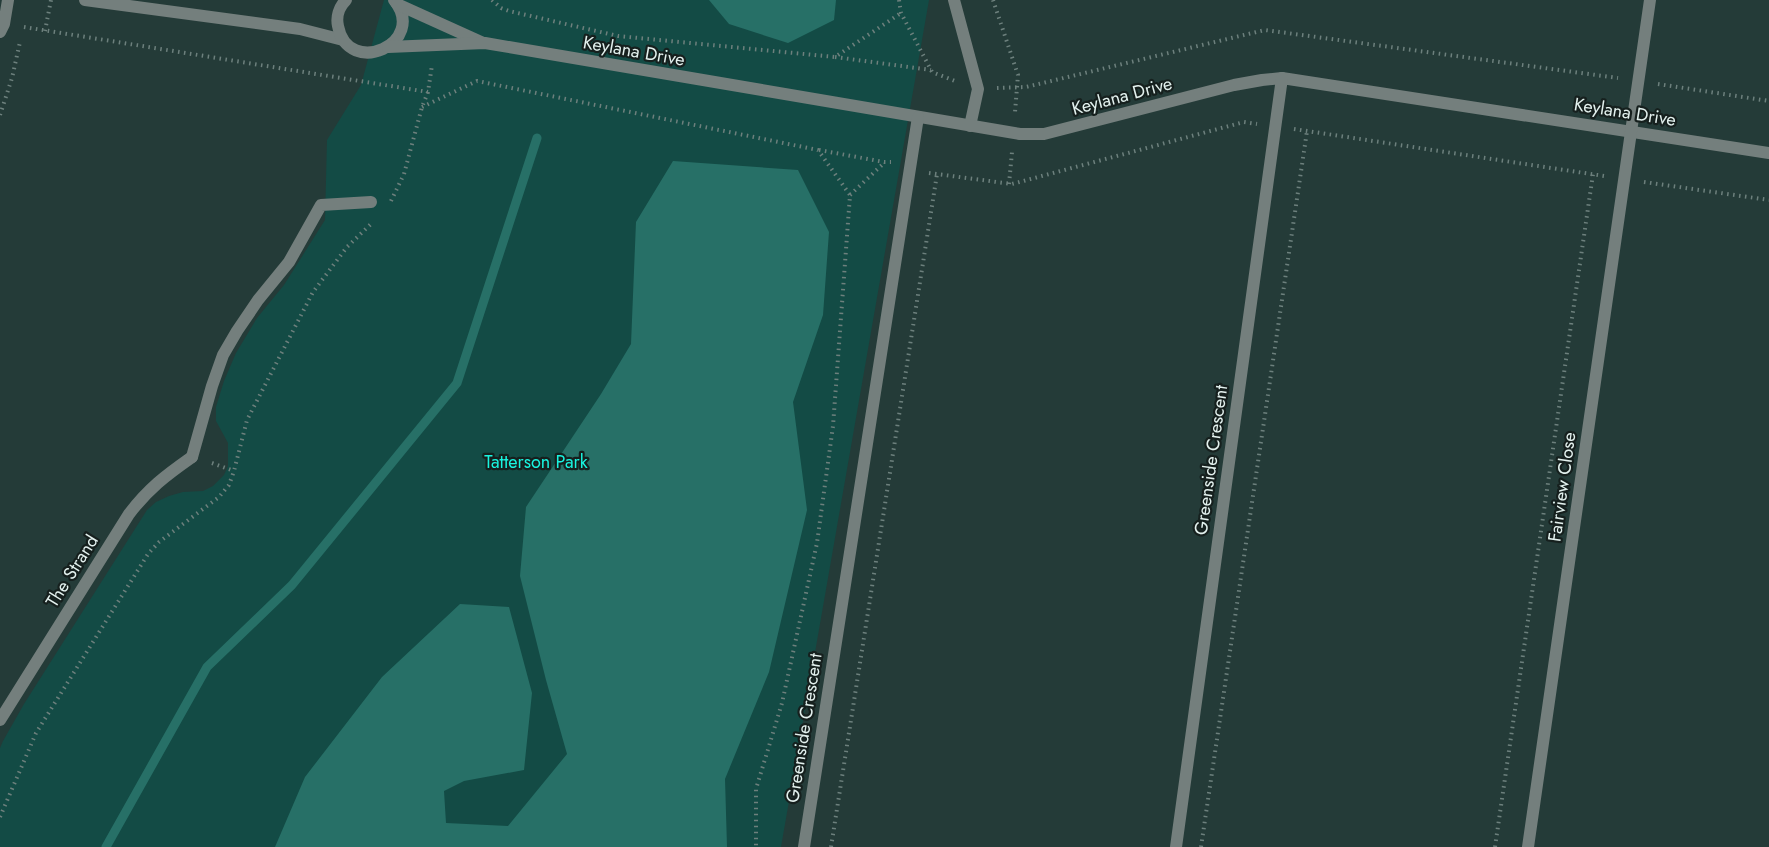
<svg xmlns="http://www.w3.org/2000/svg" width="1769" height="847" font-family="Jost,sans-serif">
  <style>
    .green { fill: #134b45 }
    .water { fill: #277067 }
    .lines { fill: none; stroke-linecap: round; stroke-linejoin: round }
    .stream { stroke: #277067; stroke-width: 9 }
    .path { stroke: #6d807d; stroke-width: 4; stroke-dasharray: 1.5 4.5; stroke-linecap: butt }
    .lane { stroke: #747f7d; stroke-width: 12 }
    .street { stroke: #747f7d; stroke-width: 12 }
    .labels { text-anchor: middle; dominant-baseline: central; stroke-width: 4.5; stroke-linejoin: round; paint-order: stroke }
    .street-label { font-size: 18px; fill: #e3f1ee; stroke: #16201e }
    .park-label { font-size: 18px; fill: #19f4df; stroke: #16201e }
  </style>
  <rect width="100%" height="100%" fill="#243b38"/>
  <polygon class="green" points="384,0 929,0 781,847 0,847 0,748 3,741 24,704 147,510 156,502 169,496 183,492 203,491 213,486 224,475 228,466 228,443 216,421 216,407 224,381 236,353 257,318 284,285 325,220 327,140 361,85"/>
  <g class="water">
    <polygon points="709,0 836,0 834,20 788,43 729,24"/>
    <polygon points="673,161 798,170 829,232 823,315 793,402 807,510 769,672 725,779 727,847 275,847 305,777 382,677 460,604 509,607 532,693 524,770 464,781 444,791 446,823 508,826 567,754 546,680 520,576 526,507 601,394 631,344 636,222"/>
  </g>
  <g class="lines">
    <polyline class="stream" points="106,847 207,667 292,585 457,383 537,138"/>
    <g class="path">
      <polyline points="492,0 501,8 509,11 618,36 835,57 901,13"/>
      <polyline points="899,0 901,13 932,72 955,81"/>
      <polyline points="993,0 1018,75 1015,112"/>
      <polyline points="24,27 428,92"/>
      <polyline points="45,31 51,0"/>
      <polyline points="835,57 931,70"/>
      <polyline points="1658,84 1769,101"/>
      <polyline points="997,88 1026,87 1265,30 1618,78"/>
      <polyline points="422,107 477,81 818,150 850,195 833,426 817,543 782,703 756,789 756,847"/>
      <polyline points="0,115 12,78 20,42"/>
      <polyline points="1294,129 1604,176"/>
      <polyline points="819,150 884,162 891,162"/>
      <polyline points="929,173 1012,184 1244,122 1257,124"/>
      <polyline points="1644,182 1769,200"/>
      <polyline points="1009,184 1012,152"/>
      <polyline points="850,195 884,163"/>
      <polyline points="391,201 404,174 422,107 428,92 432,65"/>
      <polyline points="212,463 234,471"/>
      <polyline points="0,817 36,733 148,554 159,542 219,497 229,485 234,471 247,420 313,292 347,247 373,222"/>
      <polyline points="831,847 937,174"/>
      <polyline points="1201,847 1307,131"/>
      <polyline points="1495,847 1593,174"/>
    </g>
    <polyline class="lane" points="192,457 212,386 223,355 237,331 258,300 289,262 321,205 371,202"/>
    <g class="street">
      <polyline points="85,0 300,29 343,40"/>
      <path d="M346,0C339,7 336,17 338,26C348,79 429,43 394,0"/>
      <polyline points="954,0 978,89 970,126"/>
      <polyline points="397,4 481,42"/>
      <polyline points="0,32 4,24 8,0"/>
      <polyline points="388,47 485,43 1020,134 1044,134 1234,85 1262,80 1282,78 1769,153"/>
      <path d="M0,720L129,514C149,488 165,476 192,457"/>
      <polyline points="804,847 918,117"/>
      <polyline points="1176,847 1282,78"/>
      <polyline points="1528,847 1650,0"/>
    </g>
  </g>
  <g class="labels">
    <g class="street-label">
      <text transform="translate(634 51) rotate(10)">Keylana Drive</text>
      <text transform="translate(1122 96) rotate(-15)">Keylana Drive</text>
      <text transform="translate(1625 112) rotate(9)">Keylana Drive</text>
      <text transform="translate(1211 460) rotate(-82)">Greenside Crescent</text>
      <text transform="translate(1562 487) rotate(-82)">Fairview Close</text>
      <text transform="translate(72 571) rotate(-58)">The Strand</text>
      <text transform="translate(804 728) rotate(-81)">Greenside Crescent</text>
    </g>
    <g class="park-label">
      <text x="536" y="462">Tatterson Park</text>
    </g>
  </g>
</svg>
